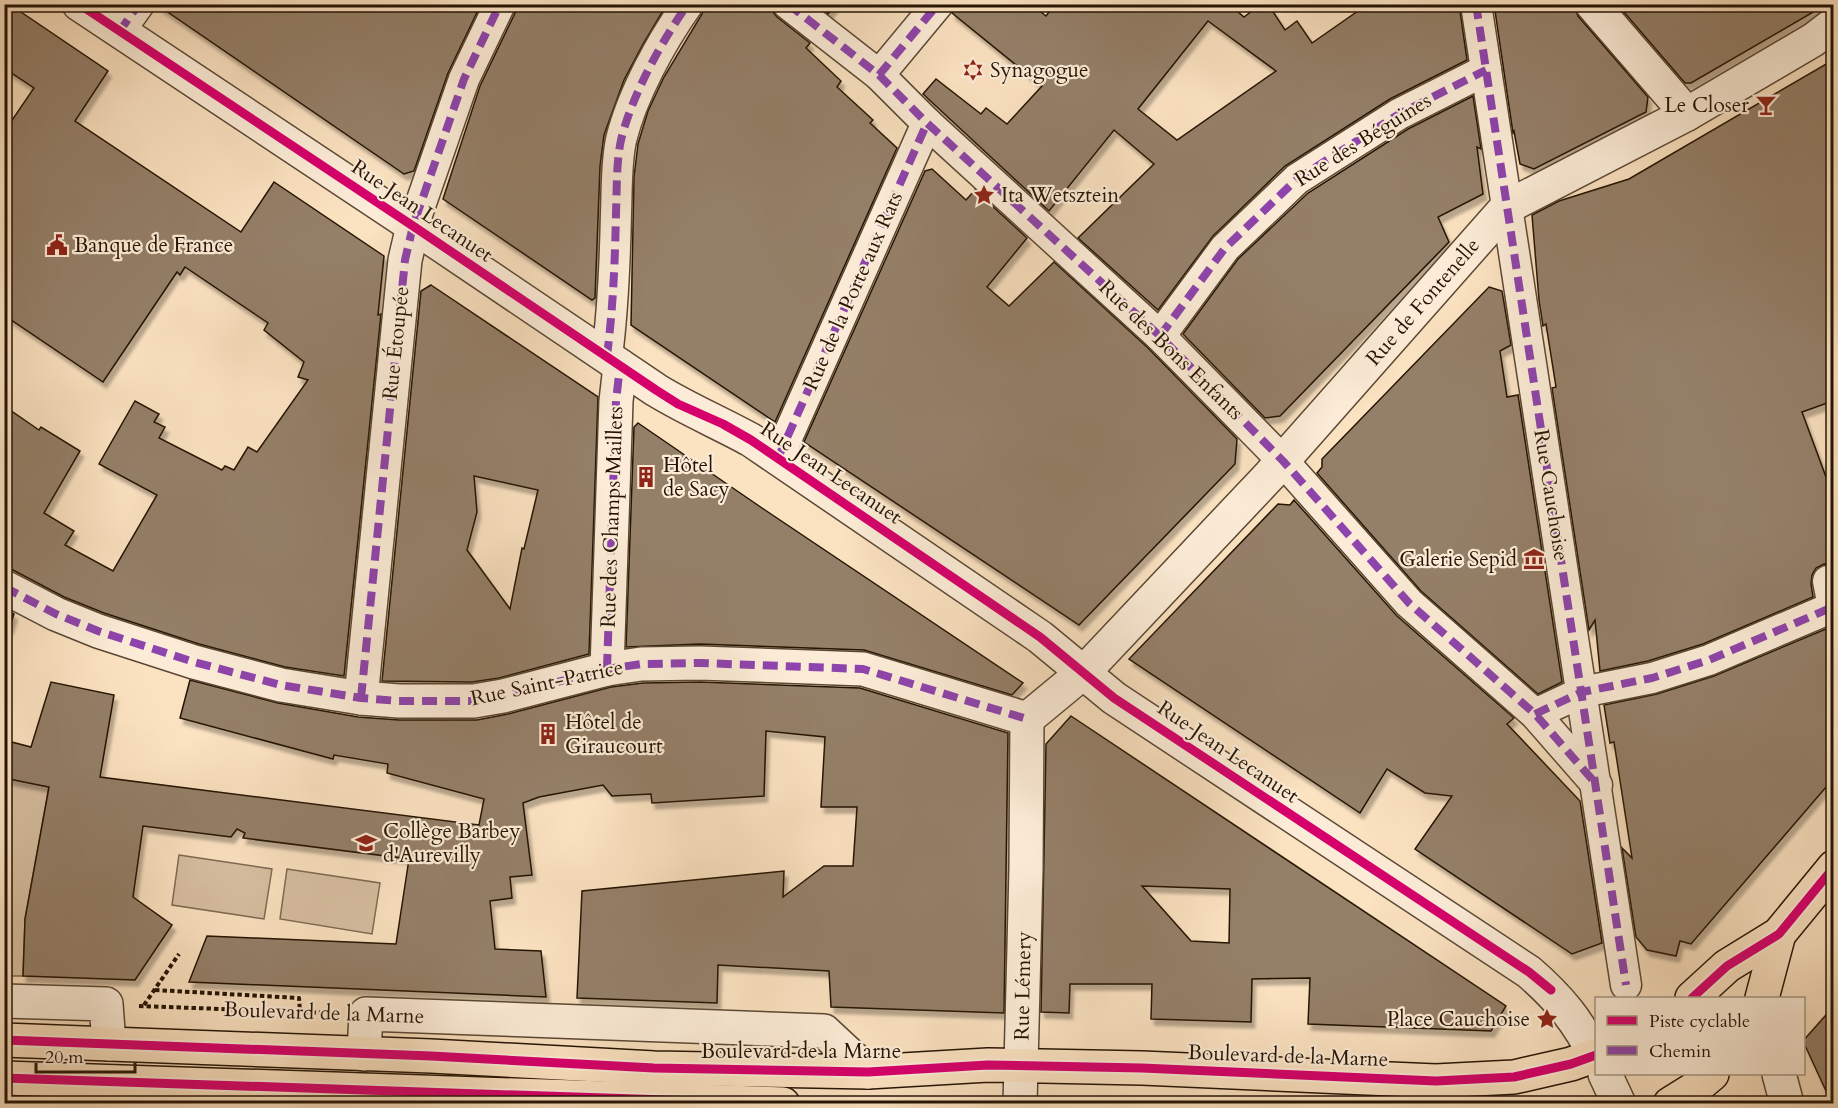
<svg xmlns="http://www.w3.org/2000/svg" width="1838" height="1108" font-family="Cardo,serif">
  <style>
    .green { fill: #d7bfa1; stroke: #7e6a53; stroke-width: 1.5 }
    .building { fill: #947f67; stroke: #251405; stroke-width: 1.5; fill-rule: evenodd; filter: url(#shadow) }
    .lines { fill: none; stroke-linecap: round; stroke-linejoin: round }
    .pedestrian-casing { stroke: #5a4834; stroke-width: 33 }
    .minor-casing { stroke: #5a4834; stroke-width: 36 }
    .tertiary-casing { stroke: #5a4834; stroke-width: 36 }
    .primary-casing { stroke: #251405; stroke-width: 36 }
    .path { stroke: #251405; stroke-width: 4; stroke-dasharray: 4.5 3; stroke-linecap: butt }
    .pedestrian { stroke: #fcecd7; stroke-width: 30 }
    .minor { stroke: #fcecd7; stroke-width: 33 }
    .tertiary { stroke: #fcecd7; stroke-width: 33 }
    .primary { stroke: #fbe2c1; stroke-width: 33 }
    .quiet { stroke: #8e44ad; stroke-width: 8; stroke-dasharray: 15 8; stroke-linecap: butt }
    .cycleway-casing { stroke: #fcecd7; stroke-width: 13 }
    .cycleway { stroke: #d6006c; stroke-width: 9 }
    .labels { text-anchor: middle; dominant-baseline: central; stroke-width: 4.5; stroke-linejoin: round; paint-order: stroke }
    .poi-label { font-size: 21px; fill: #251405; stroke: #fcecd7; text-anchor: start }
    .street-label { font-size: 21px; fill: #251405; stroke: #fcecd7 }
  </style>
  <defs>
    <filter id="shadow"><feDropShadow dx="3.5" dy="6" stdDeviation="1.5" flood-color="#0004"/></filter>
  </defs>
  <rect width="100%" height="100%" fill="#fbe2c1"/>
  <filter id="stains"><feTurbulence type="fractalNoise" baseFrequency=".00333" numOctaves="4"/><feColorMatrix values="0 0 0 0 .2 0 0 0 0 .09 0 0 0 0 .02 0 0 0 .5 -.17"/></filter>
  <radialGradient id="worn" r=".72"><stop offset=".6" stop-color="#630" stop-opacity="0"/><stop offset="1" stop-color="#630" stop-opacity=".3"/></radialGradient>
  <g class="green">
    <polygon points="5,778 49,787 25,919 23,976 5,976"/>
    <polygon points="179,855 272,869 264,919 172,905"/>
    <polygon points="287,869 380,883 372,934 280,919"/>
  </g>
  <g class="building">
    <polygon points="4,4 9,4 108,71 75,121 241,232 274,182 384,256 378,315 381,314 344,676 285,667 199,644 104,613 64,597 13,570 4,568 4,406 39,430 41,427 80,451 44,513 74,531 65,545 113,571 157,495 99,464 135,401 159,414 154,422 165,427 159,438 222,470 225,466 234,470 248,447 257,452 308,380 298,377 304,362 264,330 268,323 185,267 180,275 177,272 103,382 4,315 4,132 34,88 4,68"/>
    <polygon points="156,4 481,4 448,73 414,171 404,174"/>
    <polygon points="517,4 667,4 643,44 624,80 604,135 600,166 595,298 592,300 443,199 480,86 516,11"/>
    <polygon points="705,4 771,4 772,11 777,17 810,43 806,48 841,81 837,87 873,120 870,123 897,148 775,422 631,325 634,177 638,144 648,111 664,77 702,14"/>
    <polygon points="817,4 836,4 828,14"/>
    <path d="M955,4H1031L1046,16L1055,4H1229L1244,17L1261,4H1268L1285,30L1297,21L1312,43L1368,4H1459L1467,60L1390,99L1285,166L1213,236L1158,310L1078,238L1154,164L1114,130L1049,211L923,94L936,79L981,114L986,108L1007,124L1042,86L952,13ZM1208,21L1276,71L1177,140L1138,109Z"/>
    <polygon points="1494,4 1574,4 1578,16 1648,97 1646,112 1534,169 1520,164 1514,131 1513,133"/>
    <polygon points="1617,4 1827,4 1691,83 1685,83"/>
    <polygon points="1833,60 1833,401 1802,412 1833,496 1833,565 1824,564 1816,568 1812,575 1811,584 1813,597 1703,644 1648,661 1600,671 1595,620 1589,630 1552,388 1556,387 1546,324 1543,326 1539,300 1532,215 1559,201 1629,179"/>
    <polygon points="1473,96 1481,149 1477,147 1483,194 1438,217 1449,242 1280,416 1265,418 1183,334 1238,259 1308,193 1408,129"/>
    <polygon points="932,169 966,200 975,190 1027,238 987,287 1009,306 1054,262 1148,348 1237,439 1235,464 1079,625 804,442 925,171"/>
    <path d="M431,285L598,397L589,654L499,678L472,682L382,681L421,291ZM474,476L538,490L524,549L522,548L510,609L467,550L477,512Z"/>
    <polygon points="1489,287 1502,291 1511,345 1500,351 1507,397 1518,395 1562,682 1538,694 1421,591 1317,473 1322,467 1322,459"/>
    <polygon points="638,423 762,508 1023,683 1012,695 864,650 700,644 626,647 634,427"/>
    <polygon points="1294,500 1397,616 1514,718 1507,724 1580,801 1602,943 1572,954 1415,849 1452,796 1425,793 1387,769 1360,813 1129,659 1278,504 1290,505"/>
    <polygon points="4,608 14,614 9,629 4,628"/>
    <polygon points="1833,626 1833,779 1691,944 1680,941 1676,956 1647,950 1636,937 1622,848 1632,858 1614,742 1610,743 1604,705 1657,694 1714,676"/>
    <polygon points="190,680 278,703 358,717 399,720 477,720 508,714 611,687 643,683 700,682 860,688 1008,733 1004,1013 831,1007 829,971 718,965 717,1003 577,998 582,891 784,871 783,897 824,866 853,866 857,807 821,807 825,737 766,731 764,796 652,803 651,794 612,796 603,785 539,797 523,803 532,875 510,877 512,898 490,901 495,949 541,951 546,997 189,982 207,936 396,944 409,859 243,838 245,833 237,829 231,837 143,826 133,897 172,925 135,980 23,976 25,919 49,787 4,778 4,740 31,747 51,682 114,695 100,777 479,825 484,799 387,773 388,764 334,755 333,759 180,718"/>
    <path d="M1071,716L1506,1006L1491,1031L1308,1024L1310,978L1252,979L1251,1022L1151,1019L1152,984H1070L1069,1013L1041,1012L1046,744ZM1142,886L1230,889L1229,943L1191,941Z"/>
    <polygon points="1833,1007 1833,1104 1832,1104 1803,1041"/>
  </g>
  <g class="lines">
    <defs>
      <g id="pedestrian">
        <polyline points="788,4 879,75 927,123 1160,336 1283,461 1409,603 1535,714 1597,785"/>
        <polyline points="1476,4 1626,985"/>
        <polyline points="119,32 139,4"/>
        <polyline points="879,75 938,4"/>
        <polyline points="413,226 464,79 500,4"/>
        <polyline points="1160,336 1225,248 1297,179 1399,114 1486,70"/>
        <path d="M607,356C613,309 615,261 616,213C617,189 616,164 621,140C632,95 661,42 688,4"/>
        <polyline points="778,458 927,123"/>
        <polyline points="1535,714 1582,692 1652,678 1709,660 1833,607 1828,581"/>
      </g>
      <g id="minor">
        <polyline points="1592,4 1687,114"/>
        <polyline points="4,587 56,614 98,631 194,662 281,685 361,698 399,701 474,701 503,696 607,669 641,664 700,663 863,669 1027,719"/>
        <polyline points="607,669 616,401 620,366"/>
        <polyline points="361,698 405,260 413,226"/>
        <polyline points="1027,719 1085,671 1270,475 1507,207 1687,114 1813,40 1834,24"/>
        <polyline points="4,1001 106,1004 109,1044"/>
        <polyline points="364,1054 366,1014 824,1031 868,1072"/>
        <polyline points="1779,1074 1787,1104"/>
        <polyline points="1020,1104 1026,869 1027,719"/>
      </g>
      <g id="tertiary">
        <path d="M79,4L413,226L656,390C687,409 720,423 751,440L1040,637L1114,698L1529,972C1559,998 1579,1022 1596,1058"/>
        <polyline points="1605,1074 1619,1104"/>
      </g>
      <g id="primary">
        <polyline points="1692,998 1727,966 1779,934 1834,867"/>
        <polyline points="1762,998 1779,934"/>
        <polyline points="4,1040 431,1056 654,1068 868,1072 988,1065 1142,1068 1436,1081 1514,1077 1571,1064 1596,1055"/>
        <polyline points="4,1078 783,1104"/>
        <polyline points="1670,1104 1694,1089 1712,1074"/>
      </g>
    </defs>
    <use href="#pedestrian" class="pedestrian-casing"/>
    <use href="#minor" class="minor-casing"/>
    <use href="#tertiary" class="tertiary-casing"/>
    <use href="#primary" class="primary-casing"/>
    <g class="path">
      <polyline points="155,990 299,998 300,1012"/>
      <polyline points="144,1005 179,954"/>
      <polyline points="139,1006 332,1013"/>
    </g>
    <use href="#pedestrian" class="pedestrian"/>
    <use href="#minor" class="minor"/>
    <use href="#tertiary" class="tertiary"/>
    <use href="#primary" class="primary"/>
    <g class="quiet">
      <polyline points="788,4 879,75 927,123 1160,336 1283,461 1409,603 1535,714 1597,785"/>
      <polyline points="1476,4 1626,985"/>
      <polyline points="119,32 139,4"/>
      <polyline points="879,75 938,4"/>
      <polyline points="1160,336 1225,248 1297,179 1399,114 1486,70"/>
      <path d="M607,356C613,309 615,261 616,213C617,189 616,164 621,140C632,95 661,42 688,4"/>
      <polyline points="778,458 927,123"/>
      <polyline points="4,587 56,614 98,631 194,662 281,685 361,698 399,701 474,701 503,696 607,669 641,664 700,663 863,669 1027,719"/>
      <polyline points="607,669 616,401 620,366"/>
      <polyline points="361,698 405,260 413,226 464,79 500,4"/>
      <polyline points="1535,714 1582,692 1652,678 1709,660 1833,607 1828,581"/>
    </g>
    <defs>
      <g id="cycleway">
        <polyline points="79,4 413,226 656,390 678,404 723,424 751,440 1040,637 1114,698 1529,972 1551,990"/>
        <polyline points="1692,998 1727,966 1779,934 1834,867"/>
        <polyline points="4,1040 431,1056 654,1068 868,1072 988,1065 1142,1068 1436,1081 1514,1077 1571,1064 1596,1055"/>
        <polyline points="4,1078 783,1104"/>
      </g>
    </defs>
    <use href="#cycleway" class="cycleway-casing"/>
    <use href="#cycleway" class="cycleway"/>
  </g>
  <defs>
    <symbol id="synagogue-bare" viewBox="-9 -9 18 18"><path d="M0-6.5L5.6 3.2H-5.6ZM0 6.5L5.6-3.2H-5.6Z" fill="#8f2418" stroke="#fcecd7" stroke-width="2.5" paint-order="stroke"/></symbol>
    <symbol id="bar-bare" viewBox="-9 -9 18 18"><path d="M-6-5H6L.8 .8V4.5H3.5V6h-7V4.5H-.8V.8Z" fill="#8f2418" stroke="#fcecd7" stroke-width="2.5" paint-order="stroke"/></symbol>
    <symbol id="sight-bare" viewBox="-9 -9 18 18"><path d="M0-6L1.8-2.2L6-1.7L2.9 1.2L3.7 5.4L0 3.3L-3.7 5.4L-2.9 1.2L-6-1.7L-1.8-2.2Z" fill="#8f2418" stroke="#fcecd7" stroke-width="2.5" paint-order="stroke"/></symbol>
    <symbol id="civic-bare" viewBox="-9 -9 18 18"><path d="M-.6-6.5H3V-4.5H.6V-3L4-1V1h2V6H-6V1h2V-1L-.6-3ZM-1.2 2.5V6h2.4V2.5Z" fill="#8f2418" stroke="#fcecd7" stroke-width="2.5" paint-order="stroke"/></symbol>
    <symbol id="building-bare" viewBox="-9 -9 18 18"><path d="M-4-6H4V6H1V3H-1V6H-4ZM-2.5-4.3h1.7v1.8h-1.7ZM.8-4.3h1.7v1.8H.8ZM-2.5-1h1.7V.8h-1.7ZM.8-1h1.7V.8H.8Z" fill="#8f2418" stroke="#fcecd7" stroke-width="2.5" paint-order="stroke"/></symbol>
    <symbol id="museum-bare" viewBox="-9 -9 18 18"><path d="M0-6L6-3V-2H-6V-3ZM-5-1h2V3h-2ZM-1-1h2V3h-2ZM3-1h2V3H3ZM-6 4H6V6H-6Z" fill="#8f2418" stroke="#fcecd7" stroke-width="2.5" paint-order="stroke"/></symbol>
    <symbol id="school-bare" viewBox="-9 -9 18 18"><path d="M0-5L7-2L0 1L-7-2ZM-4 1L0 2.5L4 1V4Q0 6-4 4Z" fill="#8f2418" stroke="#fcecd7" stroke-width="2.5" paint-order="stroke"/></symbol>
  </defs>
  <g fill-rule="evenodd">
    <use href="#synagogue-bare" x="958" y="55" width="30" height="30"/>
    <use href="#bar-bare" x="1751" y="90" width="30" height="30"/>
    <use href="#sight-bare" x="969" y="180" width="30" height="30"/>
    <use href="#civic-bare" x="42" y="230" width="30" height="30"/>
    <use href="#building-bare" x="631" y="462" width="30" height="30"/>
    <use href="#museum-bare" x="1519" y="544" width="30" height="30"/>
    <use href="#building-bare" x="533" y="719" width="30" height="30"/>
    <use href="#school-bare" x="351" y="828" width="30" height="30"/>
    <use href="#sight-bare" x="1532" y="1004" width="30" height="30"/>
  </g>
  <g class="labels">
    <g class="poi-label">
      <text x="990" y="70">Synagogue</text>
      <text x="1749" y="105" text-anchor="end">Le Closer</text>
      <text x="1001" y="195">Ita Wetsztein</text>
      <text x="74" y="245">Banque de France</text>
      <text x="663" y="465">Hôtel<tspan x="663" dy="24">de Sacy</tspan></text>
      <text x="1517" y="559" text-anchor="end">Galerie Sepid</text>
      <text x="565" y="722">Hôtel de<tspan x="565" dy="24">Giraucourt</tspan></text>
      <text x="383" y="831">Collège Barbey<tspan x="383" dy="24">d'Aurevilly</tspan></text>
      <text x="1530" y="1019" text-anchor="end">Place Cauchoise</text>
    </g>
    <g class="street-label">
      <text transform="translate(1363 140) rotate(-32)">Rue des Béguines</text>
      <text transform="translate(422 211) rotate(34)">Rue Jean Lecanuet</text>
      <text transform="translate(853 291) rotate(-66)">Rue de la Porte aux Rats</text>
      <text transform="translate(1423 302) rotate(-49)">Rue de Fontenelle</text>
      <text transform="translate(396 343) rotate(-84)">Rue Étoupée</text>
      <text transform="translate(1171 350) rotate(44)">Rue des Bons Enfants</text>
      <text transform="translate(831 473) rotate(34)">Rue Jean Lecanuet</text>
      <text transform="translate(1551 495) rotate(81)">Rue Cauchoise</text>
      <text transform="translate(612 517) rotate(-88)">Rue des Champs Maillets</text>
      <text transform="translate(547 683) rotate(-12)">Rue Saint-Patrice</text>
      <text transform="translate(1228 752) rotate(34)">Rue Jean Lecanuet</text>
      <text transform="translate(1023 986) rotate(-89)">Rue Lémery</text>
      <text transform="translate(324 1013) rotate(2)">Boulevard de la Marne</text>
      <text x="801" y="1051">Boulevard de la Marne</text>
      <text transform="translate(1288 1056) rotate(2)">Boulevard de la Marne</text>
    </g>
  </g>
  <rect width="1838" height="1108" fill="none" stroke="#fbe2c1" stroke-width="24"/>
  <rect x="6" y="6" width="1826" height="1096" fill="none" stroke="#251405" stroke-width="3"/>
  <rect x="12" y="12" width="1814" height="1084" fill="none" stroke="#251405" stroke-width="1.5"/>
  <rect x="1595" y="997" width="210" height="78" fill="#fcecd7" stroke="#a69683" stroke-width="1.5"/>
  <rect x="1607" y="1016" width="30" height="9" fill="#d6006c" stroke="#a69683" stroke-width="1.5"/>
  <text x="1649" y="1027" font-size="18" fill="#251405">Piste cyclable</text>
  <rect x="1607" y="1046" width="30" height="9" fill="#8e44ad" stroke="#a69683" stroke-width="1.5"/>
  <text x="1649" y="1057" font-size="18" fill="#251405">Chemin</text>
  <path d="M36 1063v9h99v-9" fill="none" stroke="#251405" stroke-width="3"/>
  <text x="45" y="1063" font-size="18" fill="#251405" stroke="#fcecd7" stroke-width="4.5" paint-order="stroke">20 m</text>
  <rect width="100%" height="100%" filter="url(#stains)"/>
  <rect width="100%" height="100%" fill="url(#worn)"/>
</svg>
